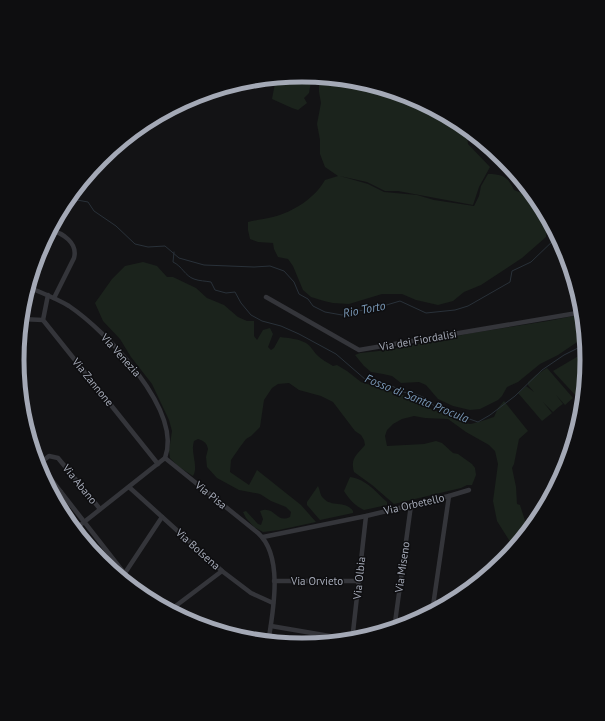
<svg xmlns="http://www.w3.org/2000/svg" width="605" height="721" font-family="'PT Sans',sans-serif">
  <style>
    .green { fill: #1b231c }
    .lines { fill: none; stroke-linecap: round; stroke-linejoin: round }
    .stream { stroke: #293139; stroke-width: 1 }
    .minor { stroke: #34353a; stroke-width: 4.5 }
    .labels { text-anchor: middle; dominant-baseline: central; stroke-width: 3; stroke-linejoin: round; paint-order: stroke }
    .street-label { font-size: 11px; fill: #a4a9b6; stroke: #0e0e10 }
    .water-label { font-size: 12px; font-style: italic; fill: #7896b4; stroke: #0e0e10 }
    .rim { fill: none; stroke: #a4a9b6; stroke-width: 5 }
  </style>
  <rect width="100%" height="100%" fill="#131315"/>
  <g class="green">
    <polygon points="303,75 312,76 309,93 304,98 307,103 298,110 292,108 272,99 276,78"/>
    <path d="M319,77L358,81L412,97L461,123L466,127L468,144L490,167L479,187L473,205L398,191H385L367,182L340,176L368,184L384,192L417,195L434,200L474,206L479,196L481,186L488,174C503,174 508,177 514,190C518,192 523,193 526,195C541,203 547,221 546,237L522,258L481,285L464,292L453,301L438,305L416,300L402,294H382L349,304L333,303L324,301L311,297L303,290L293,266L288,259L278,257L274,249L273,243L258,242L250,239L248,230V222C256,220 265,219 273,217C293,212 315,198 325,180L338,176L325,167L320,154V140L317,124L321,103L319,92Z"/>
    <path d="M143,262L157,266L167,277H173L196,288L207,298L224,305L238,317L247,321H254V336L257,340L263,330L270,328L273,334L268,347L271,350L274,348L280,337C289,338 299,339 306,343C311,346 313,351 317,355C321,359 328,363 333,366L337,365L347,371L361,382L419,400C425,406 432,411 441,412C444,413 447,412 450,414C457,418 462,423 470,424C473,424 491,418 494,417L498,408L504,401L528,431L519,439L514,464L512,468L516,487L517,504L520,505L528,530L519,538L518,546L514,545L509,540L497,521L493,501L498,464L495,451L489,445L466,432L448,419L425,418L414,416L402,419L393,424L387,430L385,436L387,446L424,444L436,441L442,443L453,453L458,454L472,464L475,468L476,475L472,485H467L461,488L394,504L372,485L354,472C350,458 357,455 365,445L364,440L361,435L355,431L333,402L321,396L299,390L289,383L278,384L272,388L264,400L260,427L251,436L246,439L240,447L231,460L230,472L249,485L257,470L301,505L316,522L279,530L263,532L254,527L246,518L243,512L246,511L258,524L261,525L263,519L260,511C275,505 276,524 290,517L291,512L286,507L271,501L260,494L239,490L217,478L207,467L206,457L208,449C207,443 204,441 198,439L194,441C190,453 199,466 193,476L179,467L170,458L169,451L172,431L169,420L152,384L131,357L120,339L103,321L95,303L112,279L125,266Z"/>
    <polygon points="583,314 586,336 558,355 540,364 518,382 507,387 502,396 498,400 480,409 470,410 453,406 438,399 426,385 419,382 401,383 392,376 383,374 371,372 364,366 355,355 360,353 388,350 472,333 548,321"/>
    <polygon points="587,351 588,361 585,393 577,397 553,371"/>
    <polygon points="547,368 573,398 565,405 556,395 563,404 560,406 553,412 543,402 552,413 542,421 518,393 526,386 534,392 528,385 528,382 536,375"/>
    <path d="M350,477C366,479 376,492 387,502V505L364,510C355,506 349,499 344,491Z"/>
    <path d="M318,486C320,490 320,495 323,498C332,508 346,500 353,511V513L320,520L307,505V502Z"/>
  </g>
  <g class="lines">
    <g class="stream">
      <polyline points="62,207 77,200 88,202 94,211 116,226 135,244 148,247 165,246 179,258 204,265 254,267 270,266 284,271 294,282 299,294 308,299 313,306 325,312 342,315 357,311 373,309 400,301 426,313 455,310 468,306 510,282 512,271 531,262 558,236"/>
      <path d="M174,252L173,262C182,266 185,276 194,279C199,281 206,281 211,282L215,290L226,293L235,292L241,303L251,315L262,321L281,326L299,334L336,354L366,380L381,382L394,387L402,392L412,393L423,397L433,405L444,410L478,422L490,415L515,396L542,370L564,355L586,344"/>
    </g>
    <g class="minor">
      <path d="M494,150C493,164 508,172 519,176"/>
      <path d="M50,230C63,233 78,243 74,258L54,298"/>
      <path d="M28,287C42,293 56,298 69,306C106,331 183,410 165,458"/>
      <polyline points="48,295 43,320 158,464"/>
      <polyline points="266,297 359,350 583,312"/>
      <polyline points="21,319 43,320"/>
      <polyline points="36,460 142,596"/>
      <polyline points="39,464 49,456 58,458 100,509"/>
      <polyline points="129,487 222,571 251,593 273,603"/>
      <polyline points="449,496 469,490"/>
      <polyline points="54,497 61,492"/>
      <path d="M74,530L165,458L258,533C284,556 273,612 268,643"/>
      <polyline points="263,537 366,516 449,496 432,613"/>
      <polyline points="121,579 162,517"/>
      <polyline points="274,581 360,581"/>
      <polyline points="169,611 222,571"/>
      <polyline points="271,626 353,640"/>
      <polyline points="394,630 411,505"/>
      <polyline points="352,641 366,516"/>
    </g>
  </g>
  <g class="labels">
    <g class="street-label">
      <text transform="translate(418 340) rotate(-10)">Via dei Fiordalisi</text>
      <text transform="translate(121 355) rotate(48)">Via Venezia</text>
      <text transform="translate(93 382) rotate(51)">Via Zannone</text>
      <text transform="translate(80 484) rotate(51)">Via Abano</text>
      <text transform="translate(211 495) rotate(39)">Via Pisa</text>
      <text transform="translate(414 504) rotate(-13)">Via Orbetello</text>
      <text transform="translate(198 549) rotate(42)">Via Bolsena</text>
      <text transform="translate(402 567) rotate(-82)">Via Miseno</text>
      <text transform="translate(359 578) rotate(-84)">Via Olbia</text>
      <text x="317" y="581">Via Orvieto</text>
    </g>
    <g class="water-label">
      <text transform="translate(364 309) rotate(-11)">Rio Torto</text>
      <text transform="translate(417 398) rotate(22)">Fosso di Santa Procula</text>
    </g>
  </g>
  <path d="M0 0H605V721H0ZM24 360a278 278 0 1 1 556 0a278 278 0 1 1-556 0Z" fill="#0e0e10" fill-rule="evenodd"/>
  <path class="rim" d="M24 360a278 278 0 1 1 556 0a278 278 0 1 1-556 0Z"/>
</svg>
